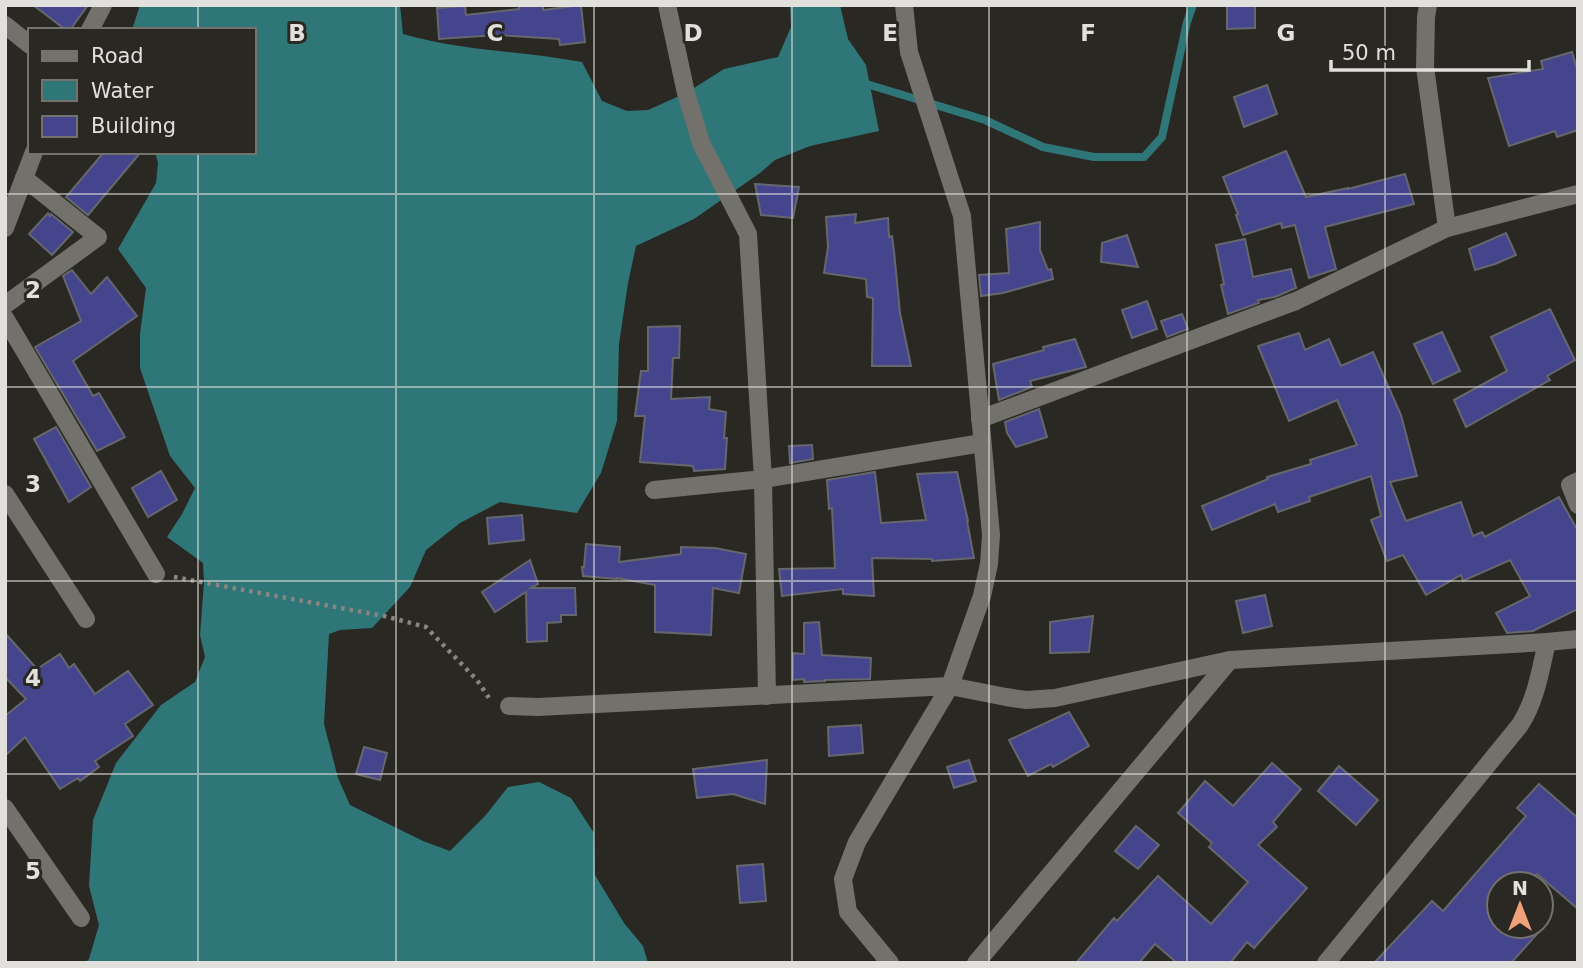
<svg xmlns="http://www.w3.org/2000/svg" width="1583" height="968" font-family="'DejaVu Sans',sans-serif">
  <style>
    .water { fill: #2f7679 }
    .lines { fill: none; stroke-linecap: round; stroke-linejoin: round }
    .stream { stroke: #2f7679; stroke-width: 8 }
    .building { fill: #45458e; stroke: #66676d; stroke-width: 2 }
    .path { stroke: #878682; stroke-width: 4.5; stroke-dasharray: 3.5 5; stroke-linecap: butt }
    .street { stroke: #73716b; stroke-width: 18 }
    .grid { fill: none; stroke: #e1e0dd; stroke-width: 2; stroke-opacity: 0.55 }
    .grid-label { font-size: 23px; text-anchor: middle; font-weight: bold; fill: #e1e0dd; stroke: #2a2823; stroke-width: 6; stroke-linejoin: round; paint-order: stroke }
  </style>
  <rect width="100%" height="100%" fill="#2a2823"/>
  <path class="water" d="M140,5H400L403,34C461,51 523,51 582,62L602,101L627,111L648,110L686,93L724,69L778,57L791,27L790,5H840L848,39L866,65L879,131L810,146L775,160L760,173L694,219L636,246L628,283L619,344L617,421L601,473L577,513L500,502L460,523L426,550L410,587L372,628L340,630L329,634L324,724L338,778L350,805L423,841L450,851L485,816L508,787L539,782L571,798L594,833L595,875L624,923L643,946L648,963H85L89,959L99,925L89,886L93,820L116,763L161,705L195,682L205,657L200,635L204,582L203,563L167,537L182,514L195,488L170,456L140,368V334L146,288L118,249L156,183L158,163L155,152H254V30H132Z"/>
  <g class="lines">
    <polyline class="stream" points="860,82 985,120 1043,147 1094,157 1144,157 1162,137 1187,22 1193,5"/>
  </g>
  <g class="building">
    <polygon points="33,5 88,5 70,30 66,30"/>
    <polygon points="519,5 543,5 543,10 581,5 585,42 560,45 559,39 497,35 439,39 437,8 465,6 466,15 519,9"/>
    <polygon points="1227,5 1255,5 1255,28 1227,29"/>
    <polygon points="1572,52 1578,72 1578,130 1557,137 1555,131 1509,146 1488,78 1543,69 1541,61"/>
    <polygon points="1267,85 1277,114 1244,127 1234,97"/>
    <polygon points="1286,151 1306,197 1348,188 1348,189 1405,174 1414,204 1325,227 1336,269 1309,278 1295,225 1282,228 1281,223 1243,235 1236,215 1238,214 1223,177"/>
    <polygon points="104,152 141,152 88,215 66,197"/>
    <polygon points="755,184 799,187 793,218 761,215"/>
    <polygon points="48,213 50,216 51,214 73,232 52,255 29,234"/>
    <polygon points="856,214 855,223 888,218 889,237 892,236 894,251 900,313 911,366 872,366 873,298 867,297 866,279 824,273 828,247 826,217"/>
    <polygon points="1040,222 1040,250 1048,270 1051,269 1053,279 1003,293 981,296 979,275 1009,273 1006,229"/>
    <polygon points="1506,233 1516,255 1495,264 1475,270 1469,249"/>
    <polygon points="1127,235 1138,267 1101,262 1102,243"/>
    <polygon points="1245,239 1253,277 1291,269 1296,288 1275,297 1258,300 1259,303 1228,314 1221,285 1224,284 1216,245"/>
    <polygon points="72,270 91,294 107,277 137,316 73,361 93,396 99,393 125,437 97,451 35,347 81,321 63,276"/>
    <polygon points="1147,301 1157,329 1132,338 1122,310"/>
    <polygon points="1550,309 1575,360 1547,376 1550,380 1466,427 1454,400 1507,371 1491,337"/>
    <polygon points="1182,314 1188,329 1167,337 1161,321"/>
    <polygon points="680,326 679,358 673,358 671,399 710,397 709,409 726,412 724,438 727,438 725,469 694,471 693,466 640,462 645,416 635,416 641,371 648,371 648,327"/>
    <polygon points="1442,332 1460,371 1433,384 1414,344"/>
    <polygon points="1299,333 1305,350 1329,339 1341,366 1373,352 1401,415 1417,476 1390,482 1406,521 1461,502 1473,536 1482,532 1485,537 1559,497 1578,531 1578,609 1533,631 1507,633 1496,613 1530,596 1510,560 1463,581 1461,575 1426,595 1403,555 1387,561 1371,520 1381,516 1371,476 1309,497 1310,501 1278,512 1275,504 1212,530 1202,506 1268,479 1267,477 1311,464 1310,460 1357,445 1337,400 1289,421 1258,346"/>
    <polygon points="1075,339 1086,367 1030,381 1032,387 999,400 993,364 1044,350 1043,347"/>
    <polygon points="1039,409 1047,437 1016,447 1007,433 1005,422"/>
    <polygon points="56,427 91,487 69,502 34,439"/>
    <polygon points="812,445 813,459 790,463 789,446"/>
    <polygon points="161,471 177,500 148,517 132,488"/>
    <polygon points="875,472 881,523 926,520 917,474 957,472 968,521 967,521 974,558 932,561 932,559 872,558 874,596 843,594 843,589 782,596 779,569 835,568 832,508 829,509 827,480"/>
    <polygon points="522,515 524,540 489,544 487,518"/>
    <polygon points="586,544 620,547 619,562 681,554 681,547 715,548 746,554 739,593 713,588 711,635 655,632 655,585 617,578 617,579 583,576 582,567 584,567"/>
    <polygon points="530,560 538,584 531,588 575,588 576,615 561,615 561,622 547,623 547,641 527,642 526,592 495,612 482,592"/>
    <polygon points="1265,595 1272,626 1243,633 1236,601"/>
    <polygon points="1093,616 1089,652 1050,653 1050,622"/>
    <polygon points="819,622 822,655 871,658 870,679 825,680 825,681 804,682 804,679 793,680 793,653 804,654 804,623"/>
    <polygon points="5,633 37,669 60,654 69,668 74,664 95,694 128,671 153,705 125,724 133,736 95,761 99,767 80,781 78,778 60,789 25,737 5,756 5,716 26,699 5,677"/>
    <polygon points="1069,712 1089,746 1053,767 1051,764 1028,776 1009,740"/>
    <polygon points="861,725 863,753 829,756 828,727"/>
    <polygon points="364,747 387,753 380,780 356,774"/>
    <polygon points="767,760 765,804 733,794 697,798 693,769"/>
    <polygon points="969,760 976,781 954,788 947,767"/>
    <polygon points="1272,763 1301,789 1273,822 1277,827 1258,845 1307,888 1254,948 1247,942 1230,963 1177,963 1155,944 1139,963 1076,963 1114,918 1117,921 1158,876 1211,924 1248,882 1209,847 1212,843 1178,813 1205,781 1233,806"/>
    <polygon points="1339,766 1378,800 1356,825 1318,791"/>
    <polygon points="1539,784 1578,818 1578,909 1537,874 1528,884 1499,884 1499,926 1544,926 1511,963 1374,963 1432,901 1443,911 1526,816 1517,808"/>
    <polygon points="1136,826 1159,845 1138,869 1115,851"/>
    <polygon points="763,864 766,901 740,903 737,866"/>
  </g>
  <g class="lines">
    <polyline class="path" points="174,577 384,616 426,627 477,680 489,698"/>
    <g class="street">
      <polyline points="667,5 686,93 701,143 748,234 763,479 767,696"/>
      <polyline points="5,25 30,45"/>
      <polyline points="90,30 103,5"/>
      <polyline points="5,228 34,152"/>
      <polyline points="1447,228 1578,194"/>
      <polyline points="5,305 98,237 24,178"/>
      <polyline points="5,318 156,574"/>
      <polyline points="980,419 1296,301 1447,228 1425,67 1426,17 1428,5"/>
      <polyline points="1578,481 1570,485 1578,505"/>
      <polyline points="654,490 763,479 982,443"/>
      <polyline points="5,494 86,619"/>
      <polyline points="509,706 538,707 950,686 1006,697 1026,700 1055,698 1230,660 1547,642 1578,639"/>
      <polyline points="5,808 81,918"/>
      <polyline points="890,963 848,912 843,879 857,842 950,686 982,596 989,564 991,535 962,216 909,52 904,5"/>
      <polyline points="976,963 1230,660"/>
      <path d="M1326,963L1520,725C1536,700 1540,672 1547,642"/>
    </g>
  </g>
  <path class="grid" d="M198,5V30M396,5V963M594,5V963M792,5V963M989,5V963M1187,5V963M1385,5V963M198,152V963M5,194H1578M5,387H1578M5,581H1578M5,774H1578"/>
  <g class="grid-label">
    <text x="297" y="41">B</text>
    <text x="495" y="41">C</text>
    <text x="693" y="41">D</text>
    <text x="890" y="41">E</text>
    <text x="1088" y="41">F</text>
    <text x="1286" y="41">G</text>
    <text x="33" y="298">2</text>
    <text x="33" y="492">3</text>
    <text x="33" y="686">4</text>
    <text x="33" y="879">5</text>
  </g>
  <rect width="1583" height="968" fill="none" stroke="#e1e0dd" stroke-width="14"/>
  <rect x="28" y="28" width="228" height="126" fill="#2a2823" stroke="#73726d" stroke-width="2"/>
  <rect x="42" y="51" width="35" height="10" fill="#73716b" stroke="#73726d" stroke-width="2"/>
  <text x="91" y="63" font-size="21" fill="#e1e0dd">Road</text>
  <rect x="42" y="80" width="35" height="21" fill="#2f7679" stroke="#73726d" stroke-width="2"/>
  <text x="91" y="98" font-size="21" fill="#e1e0dd">Water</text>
  <rect x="42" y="116" width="35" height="21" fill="#45458e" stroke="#73726d" stroke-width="2"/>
  <text x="91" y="133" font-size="21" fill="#e1e0dd">Building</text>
  <g transform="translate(1520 905)"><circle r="33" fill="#2a2823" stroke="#73726d" stroke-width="2"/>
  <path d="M0-5L12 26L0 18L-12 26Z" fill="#f0a27a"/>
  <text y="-10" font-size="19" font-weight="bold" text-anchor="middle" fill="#e1e0dd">N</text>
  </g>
  <path d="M1331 60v10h198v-10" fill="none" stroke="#e1e0dd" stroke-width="3.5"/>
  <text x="1342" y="60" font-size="21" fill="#e1e0dd" stroke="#2a2823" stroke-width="5" paint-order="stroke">50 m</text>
</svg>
